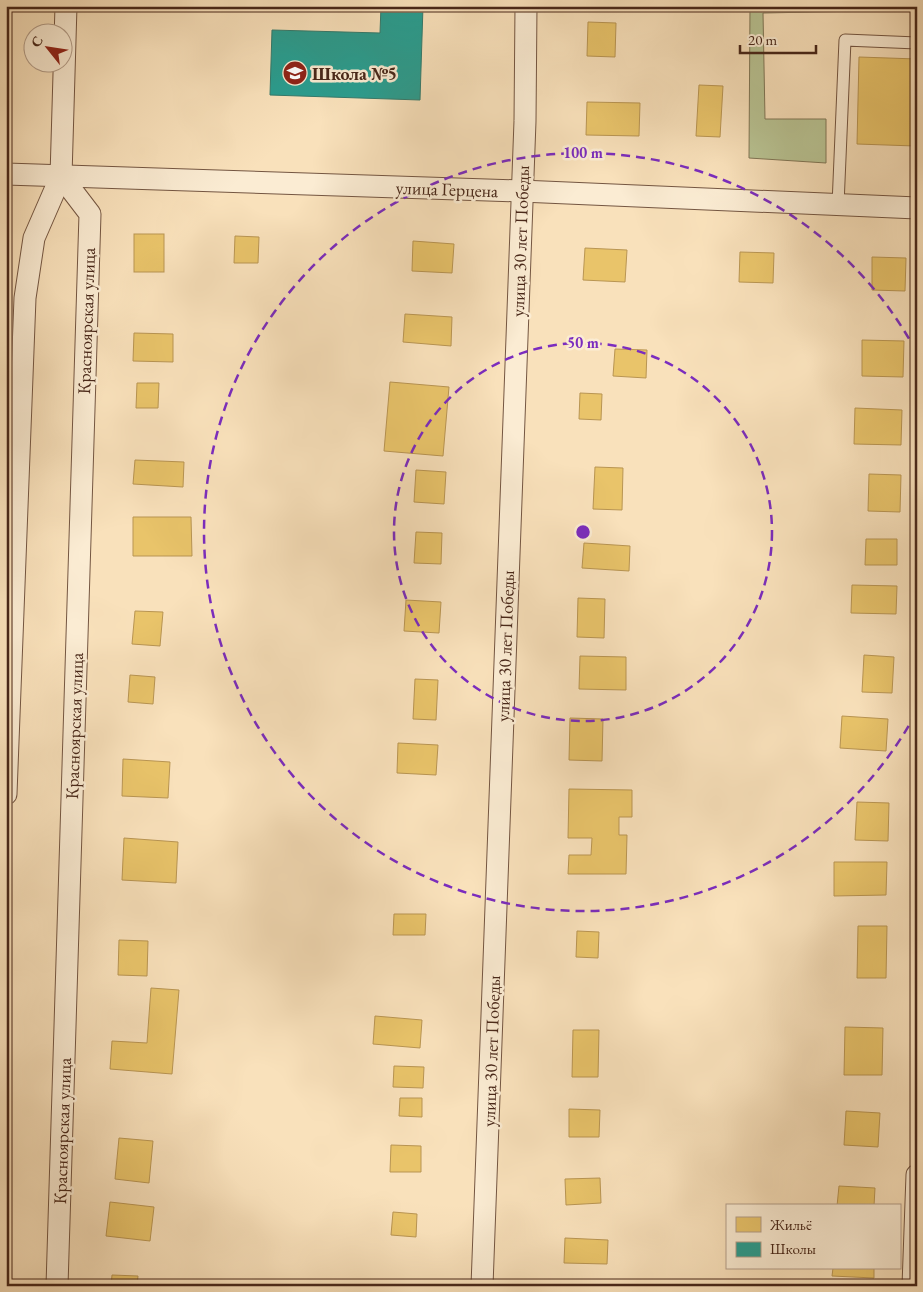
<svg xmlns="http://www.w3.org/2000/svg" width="923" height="1292" font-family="'EB Garamond',serif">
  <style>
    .green { fill: #b9c494; stroke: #807656 }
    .homes { fill: #e9c46a; stroke: #b99552 }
    .schools { fill: #2a9d8f; stroke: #337a6c }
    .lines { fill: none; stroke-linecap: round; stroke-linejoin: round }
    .service-casing { stroke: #745642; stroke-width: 13 }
    .minor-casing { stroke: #745642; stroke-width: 23 }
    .service { stroke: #fbecd3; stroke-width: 11 }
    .minor { stroke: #fbecd3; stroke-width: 21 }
    .ring { fill: none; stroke: #7b2cbf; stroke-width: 2.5; stroke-dasharray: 9 6 }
    .labels { text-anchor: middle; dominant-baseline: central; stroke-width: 5; stroke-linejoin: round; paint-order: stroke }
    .poi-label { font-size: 18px; font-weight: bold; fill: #482719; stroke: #fbecd3; text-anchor: start }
    .street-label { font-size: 18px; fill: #482719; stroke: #fbecd3 }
    .centre { fill: #7b2cbf; stroke: #fbecd3; stroke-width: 2.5 }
    .ring-label { font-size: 15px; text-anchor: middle; font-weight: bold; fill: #7b2cbf; stroke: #fbecd3; stroke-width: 5; stroke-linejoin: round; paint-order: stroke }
  </style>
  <rect width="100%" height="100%" fill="#f9e1bb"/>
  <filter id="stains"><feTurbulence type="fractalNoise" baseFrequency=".004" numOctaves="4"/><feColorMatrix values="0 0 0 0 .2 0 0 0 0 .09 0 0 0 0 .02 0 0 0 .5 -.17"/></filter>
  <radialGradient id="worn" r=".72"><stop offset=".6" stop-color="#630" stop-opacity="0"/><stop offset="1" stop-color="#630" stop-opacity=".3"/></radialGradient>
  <polygon class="green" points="750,6 914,6 913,10 763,13 765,119 826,119 826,163 749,158"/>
  <g class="homes">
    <polygon points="588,22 616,23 615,57 587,56"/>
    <polygon points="859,57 917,59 915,146 857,144"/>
    <polygon points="699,85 723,86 720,137 696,136"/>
    <polygon points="587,102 640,103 639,136 586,135"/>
    <rect x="134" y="234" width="30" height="38"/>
    <polygon points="235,236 259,237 258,263 234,263"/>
    <polygon points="413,241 454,244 452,273 412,271"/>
    <polygon points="585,248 627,250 625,282 583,280"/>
    <polygon points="740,252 774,253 773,283 739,282"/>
    <polygon points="872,257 906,258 905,291 872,290"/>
    <polygon points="405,314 452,317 451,346 403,342"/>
    <polygon points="134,333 173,334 173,362 133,361"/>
    <polygon points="862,340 904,341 903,377 862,376"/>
    <polygon points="615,349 647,350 646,378 613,376"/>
    <polygon points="390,382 449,387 443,456 384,451"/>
    <polygon points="137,383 159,383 158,408 136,408"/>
    <polygon points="580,393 602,394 601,420 579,419"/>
    <polygon points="855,408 902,410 901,445 854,444"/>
    <polygon points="135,460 184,462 183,487 133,484"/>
    <polygon points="595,467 623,468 622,510 593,509"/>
    <polygon points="416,470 446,472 444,504 414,502"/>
    <polygon points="869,474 901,475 900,512 868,511"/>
    <polygon points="133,517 191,517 192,556 133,556"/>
    <polygon points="416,532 442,533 441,564 414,563"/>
    <polygon points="866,539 897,539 897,565 865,565"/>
    <polygon points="584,543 630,546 629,571 582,568"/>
    <polygon points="852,585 897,586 896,614 851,613"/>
    <polygon points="578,598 605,599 604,638 577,637"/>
    <polygon points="406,600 441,602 439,633 404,631"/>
    <polygon points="135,611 163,612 160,646 132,644"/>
    <polygon points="864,655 894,657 892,693 862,692"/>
    <polygon points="580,656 626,657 626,690 579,689"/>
    <polygon points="130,675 155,677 153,704 128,702"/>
    <polygon points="415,679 438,680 436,720 413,719"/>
    <polygon points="842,716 888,719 886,751 840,748"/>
    <polygon points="570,718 603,719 602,761 569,760"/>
    <polygon points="398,743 438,745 436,775 397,773"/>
    <polygon points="123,759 170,762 168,798 122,796"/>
    <polygon points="569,789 632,790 632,817 619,817 619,835 627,835 626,874 568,874 569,855 591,855 592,838 568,838"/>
    <polygon points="857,802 889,803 888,841 855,840"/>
    <polygon points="124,838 178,842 176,883 122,880"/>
    <polygon points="834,862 887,862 886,895 834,896"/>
    <polygon points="394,914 426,914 425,935 393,935"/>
    <polygon points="858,926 887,926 886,978 857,978"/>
    <polygon points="577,931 599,932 598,958 576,957"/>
    <polygon points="119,940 148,941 147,976 118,975"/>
    <polygon points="151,988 179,990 172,1074 110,1069 112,1041 147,1043"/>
    <polygon points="375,1016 422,1020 420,1048 373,1044"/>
    <polygon points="845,1027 883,1028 882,1075 844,1075"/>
    <polygon points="573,1030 599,1030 598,1077 572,1077"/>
    <polygon points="394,1066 424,1067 423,1088 393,1087"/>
    <polygon points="400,1098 422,1098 422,1117 399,1116"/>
    <polygon points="569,1109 600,1110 599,1137 569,1137"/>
    <polygon points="846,1111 880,1113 878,1147 844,1145"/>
    <polygon points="119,1138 153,1141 149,1183 115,1179"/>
    <polygon points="391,1145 421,1146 421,1172 390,1172"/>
    <polygon points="600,1178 601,1203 566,1205 565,1179"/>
    <polygon points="839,1186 875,1188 874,1206 837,1206"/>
    <polygon points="110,1202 154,1207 150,1241 106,1236"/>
    <polygon points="393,1212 417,1214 416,1237 391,1235"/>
    <polygon points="565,1238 608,1240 607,1264 564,1263"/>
    <polygon points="833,1268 874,1268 874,1278 832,1276"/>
    <polygon points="112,1275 138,1276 137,1286 111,1286"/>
  </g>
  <polygon class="schools" points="381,6 423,6 420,100 270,95 272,30 380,33"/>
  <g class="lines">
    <defs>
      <polyline id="service" points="838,205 845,40 917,43"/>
      <g id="minor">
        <polyline points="6,174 521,191 917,208"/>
        <polyline points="6,794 25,298 34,238 61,176"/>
        <polyline points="57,1286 90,214 61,176 66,6"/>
        <polyline points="482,1286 525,121 526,6"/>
        <polyline points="913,1286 917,1175"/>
      </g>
    </defs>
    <use href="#service" class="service-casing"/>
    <use href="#minor" class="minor-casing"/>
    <use href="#service" class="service"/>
    <use href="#minor" class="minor"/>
  </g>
  <g class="ring">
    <circle cx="583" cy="532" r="189"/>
    <path d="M916 713A379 379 0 1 1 916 351"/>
  </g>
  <defs>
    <symbol id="school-disc" viewBox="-11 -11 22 22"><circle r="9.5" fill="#8f2418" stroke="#fbecd3"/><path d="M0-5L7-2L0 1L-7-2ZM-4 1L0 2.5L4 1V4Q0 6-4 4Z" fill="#fff"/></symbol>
  </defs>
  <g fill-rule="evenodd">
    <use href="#school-disc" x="281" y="59" width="28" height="28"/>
  </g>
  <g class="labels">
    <g class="poi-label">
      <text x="312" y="73">Школа №5</text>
    </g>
    <g class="street-label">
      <text transform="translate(447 189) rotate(2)">улица Герцена</text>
      <text transform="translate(520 241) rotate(-88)">улица 30 лет Победы</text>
      <text transform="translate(86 321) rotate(-88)">Красноярская улица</text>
      <text transform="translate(505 646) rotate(-88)">улица 30 лет Победы</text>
      <text transform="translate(74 726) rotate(-88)">Красноярская улица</text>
      <text transform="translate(491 1051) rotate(-88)">улица 30 лет Победы</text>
      <text transform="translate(62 1131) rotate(-88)">Красноярская улица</text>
    </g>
  </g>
  <circle cx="583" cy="532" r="8" class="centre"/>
  <g class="ring-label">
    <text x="583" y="158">100 m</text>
    <text x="583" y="348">50 m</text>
  </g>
  <rect width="923" height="1292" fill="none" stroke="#f9e1bb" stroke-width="25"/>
  <rect x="8" y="8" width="908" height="1277" fill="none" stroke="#482719" stroke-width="2.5"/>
  <rect x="12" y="12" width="898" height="1267" fill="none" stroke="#482719"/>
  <rect x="726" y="1204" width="175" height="65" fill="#fbecd3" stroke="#b39d89"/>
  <rect x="736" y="1217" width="25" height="15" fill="#e9c46a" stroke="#b39d89"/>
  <text x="770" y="1230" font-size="15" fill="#482719">Жильё</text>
  <rect x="736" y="1242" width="25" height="15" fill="#2a9d8f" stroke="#b39d89"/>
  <text x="770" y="1254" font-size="15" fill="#482719">Школы</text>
  <g transform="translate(48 48) rotate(300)"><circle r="24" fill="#fbecd3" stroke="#b39d89"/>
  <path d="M0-4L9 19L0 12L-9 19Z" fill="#8f2418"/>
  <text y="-8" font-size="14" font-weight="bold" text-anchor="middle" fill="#482719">С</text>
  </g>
  <path d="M740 45v8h76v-8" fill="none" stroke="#482719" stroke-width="2.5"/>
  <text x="748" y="45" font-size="15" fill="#482719" stroke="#fbecd3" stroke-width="4" paint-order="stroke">20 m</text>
  <rect width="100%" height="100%" filter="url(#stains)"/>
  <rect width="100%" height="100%" fill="url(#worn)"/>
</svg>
